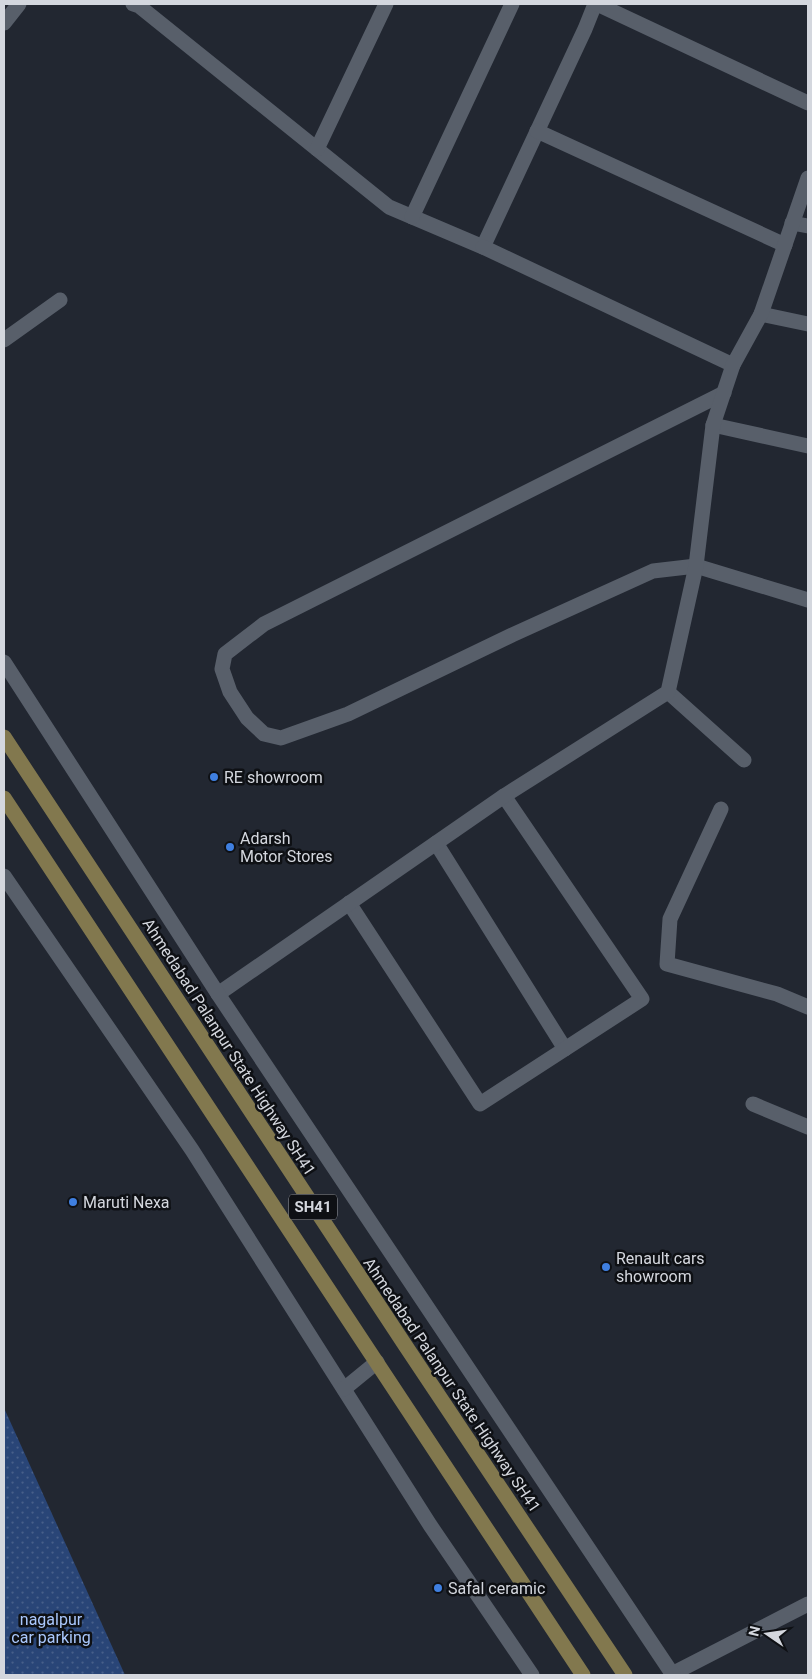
<svg xmlns="http://www.w3.org/2000/svg" width="812" height="1679" font-family="Roboto,sans-serif">
  <style>
    .park { fill: url(#park-dots) }
    .lines { fill: none; stroke-linecap: round; stroke-linejoin: round }
    .minor { stroke: #585f6a; stroke-width: 15 }
    .tertiary { stroke: #585f6a; stroke-width: 15 }
    .primary { stroke: #82784e; stroke-width: 15 }
    .shop-dot { fill: #3f7fe0; stroke: #0e1014; stroke-width: 2 }
    .labels { text-anchor: middle; dominant-baseline: central; stroke-width: 5; stroke-linejoin: round; paint-order: stroke }
    .shield { fill: #0e1014; stroke: #999ba1; stroke-width: 1 }
    .shield-label { font-size: 15px; font-weight: bold; fill: #d4d7de }
    .poi-label { font-size: 16px; fill: #d4d7de; stroke: #0e1014; text-anchor: start }
    .street-label { font-size: 16px; fill: #d4d7de; stroke: #0e1014 }
    .park-label { font-size: 16px; fill: #aac8fd; stroke: #0e1014 }
  </style>
  <defs>
    <pattern id="park-dots" width="8" height="8" patternUnits="userSpaceOnUse" patternTransform="scale(1.25)"><rect width="8" height="8" fill="#294577"/><path d="M2 2h.1M6 6h.1" fill="none" stroke="#475f8a" stroke-width="1.8" stroke-linecap="round"/></pattern>
  </defs>
  <rect width="100%" height="100%" fill="#222731"/>
  <polygon class="park" points="4,1408 125,1675 4,1675"/>
  <g class="lines">
    <g class="minor">
      <polyline points="133,4 139,6 389,207 483,247 585,29 595,4"/>
      <polyline points="597,4 808,103"/>
      <polyline points="4,23 19,4"/>
      <polyline points="537,131 785,245"/>
      <polyline points="317,149 386,4"/>
      <polyline points="412,217 512,4"/>
      <polyline points="792,223 808,226"/>
      <polyline points="483,247 733,365"/>
      <polyline points="761,314 808,324"/>
      <polyline points="4,340 60,300"/>
      <polyline points="724,393 264,624 225,654 222,669 230,692 247,718 264,734 281,738 348,714 512,635 653,571 696,566 808,600"/>
      <polyline points="713,425 808,446"/>
      <polyline points="668,692 744,760"/>
      <polyline points="721,809 670,919 667,964 777,994 808,1007"/>
      <polyline points="436,843 565,1049"/>
      <polyline points="349,903 480,1104 642,999 504,796"/>
      <polyline points="218,994 504,796 668,692 696,566 713,425 733,365 761,314 808,178"/>
      <polyline points="753,1104 808,1127"/>
      <polyline points="672,1674 808,1604"/>
    </g>
    <g class="tertiary">
      <polyline points="4,662 218,994 673,1675"/>
      <polyline points="4,876 192,1150 430,1525 532,1675"/>
      <polyline points="344,1389 377,1362"/>
    </g>
    <g class="primary">
      <polyline points="4,737 405,1345 625,1675"/>
      <polyline points="4,798 583,1675"/>
    </g>
  </g>
  <g class="shop-dot">
    <circle cx="214" cy="777" r="5"/>
    <circle cx="230" cy="847" r="5"/>
    <circle cx="73" cy="1202" r="5"/>
    <circle cx="606" cy="1267" r="5"/>
    <circle cx="438" cy="1588" r="5"/>
  </g>
  <g class="labels">
    <rect class="shield" x="289" y="1194.5" width="48" height="25" rx="4"/>
    <g class="shield-label">
      <text x="313" y="1207">SH41</text>
    </g>
    <g class="poi-label">
      <text x="224" y="777">RE showroom</text>
      <text x="240" y="838">Adarsh<tspan x="240" dy="18">Motor Stores</tspan></text>
      <text x="83" y="1202">Maruti Nexa</text>
      <text x="616" y="1258">Renault cars<tspan x="616" dy="18">showroom</tspan></text>
      <text x="448" y="1588">Safal ceramic</text>
    </g>
    <g class="street-label">
      <text transform="translate(229 1047) rotate(57)">Ahmedabad Palanpur State Highway SH41</text>
      <text transform="translate(452 1385) rotate(56)">Ahmedabad Palanpur State Highway SH41</text>
    </g>
    <g class="park-label">
      <text x="51" y="1619">nagalpur<tspan x="51" dy="18">car parking</tspan></text>
    </g>
  </g>
  <rect width="812" height="1679" fill="none" stroke="#d4d7de" stroke-width="10"/>
  <g transform="translate(767 1634) rotate(283)" stroke="#0e1014" stroke-width="4" paint-order="stroke">
  <path d="M0-4L9 19L0 12L-9 19Z" fill="#d4d7de"/>
  <text y="-8" font-size="14" font-weight="bold" text-anchor="middle" fill="#d4d7de">N</text>
  </g>
</svg>
